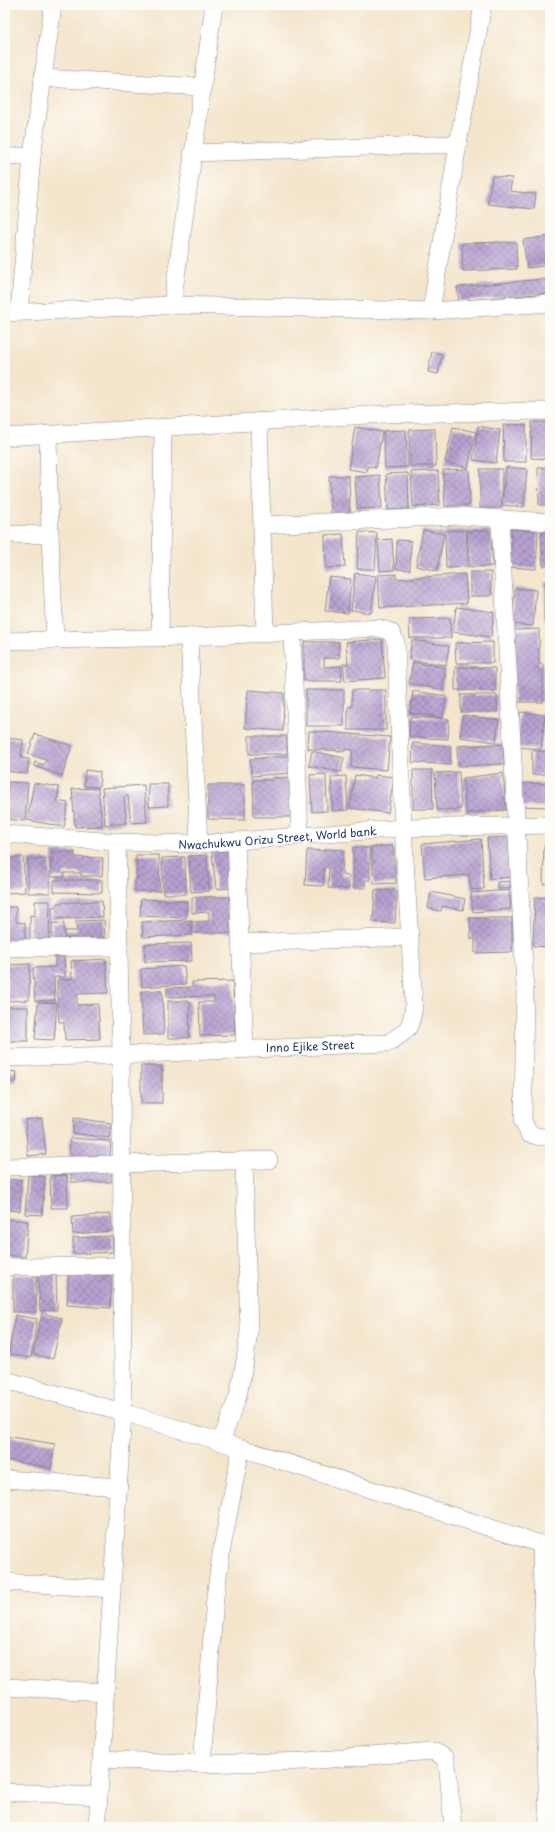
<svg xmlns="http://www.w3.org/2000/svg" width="555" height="1832" font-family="'Playpen Sans',sans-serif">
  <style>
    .building { fill: url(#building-cross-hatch) }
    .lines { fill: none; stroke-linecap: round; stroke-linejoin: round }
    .minor-casing { stroke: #888a95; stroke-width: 18 }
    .minor { stroke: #fff; stroke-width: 17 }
    .labels { text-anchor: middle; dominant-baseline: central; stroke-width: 3; stroke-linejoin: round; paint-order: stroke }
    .street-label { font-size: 11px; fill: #1b2f5e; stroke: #fdfcf7 }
  </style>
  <defs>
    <pattern id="building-cross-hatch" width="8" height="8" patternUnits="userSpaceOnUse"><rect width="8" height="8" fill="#b7a1d0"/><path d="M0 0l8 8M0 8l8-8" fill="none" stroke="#9484ac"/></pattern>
  </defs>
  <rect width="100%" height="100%" fill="#fdfcf7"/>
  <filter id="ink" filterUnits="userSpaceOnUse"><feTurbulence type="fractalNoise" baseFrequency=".025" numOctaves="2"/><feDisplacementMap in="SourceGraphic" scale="8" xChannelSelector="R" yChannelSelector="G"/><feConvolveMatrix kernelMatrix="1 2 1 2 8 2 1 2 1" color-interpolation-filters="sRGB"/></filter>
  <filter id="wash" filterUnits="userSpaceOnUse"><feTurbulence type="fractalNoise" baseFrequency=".012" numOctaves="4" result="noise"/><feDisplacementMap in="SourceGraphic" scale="16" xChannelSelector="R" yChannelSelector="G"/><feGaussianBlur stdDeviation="0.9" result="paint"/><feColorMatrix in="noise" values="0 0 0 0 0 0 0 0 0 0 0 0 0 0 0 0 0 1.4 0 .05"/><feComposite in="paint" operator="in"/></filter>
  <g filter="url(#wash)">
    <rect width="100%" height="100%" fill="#f4e5cc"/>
    <g id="blocks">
      <g class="building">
        <polygon points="492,176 512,178 510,191 536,194 534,209 488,204"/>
        <polygon points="550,236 550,265 527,268 523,240"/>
        <polygon points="516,242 517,269 463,271 462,243"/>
        <polygon points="545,279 547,293 459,301 457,287"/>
        <polygon points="432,352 442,354 438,374 428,372"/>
        <polygon points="532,422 550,422 550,459 531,458"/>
        <polygon points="503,425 526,425 526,462 504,462"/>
        <polygon points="478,426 500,430 496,463 473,460"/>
        <polygon points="355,427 382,432 376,468 368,466 367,472 348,469"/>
        <polygon points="453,427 476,432 468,468 445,462"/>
        <polygon points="435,429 436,466 410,466 409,430"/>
        <polygon points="406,430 408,467 385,468 383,431"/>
        <polygon points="506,467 527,469 524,507 502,505"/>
        <polygon points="550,467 550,505 539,505 538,468"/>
        <polygon points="469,469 470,505 445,506 443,470"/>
        <rect x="480" y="469" width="22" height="39"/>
        <polygon points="438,471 440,505 413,507 411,472"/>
        <polygon points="408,473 409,509 388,510 386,474"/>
        <polygon points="380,475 382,508 357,509 355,477"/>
        <polygon points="329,476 349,476 350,515 331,515"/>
        <polygon points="512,529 538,531 536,569 510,567"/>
        <polygon points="423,530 444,534 437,571 416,566"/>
        <polygon points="466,530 468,567 446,568 445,531"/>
        <polygon points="490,530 493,566 470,567 467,531"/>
        <polygon points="359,532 377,533 375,569 357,569"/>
        <polygon points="550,532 550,565 543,566 541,533"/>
        <polygon points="343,534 345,567 326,568 325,535"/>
        <polygon points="392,539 394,570 380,571 378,540"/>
        <polygon points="397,540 411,541 410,570 396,569"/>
        <rect x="470" y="572" width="21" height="24"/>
        <polygon points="355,573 376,576 371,613 351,610"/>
        <polygon points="396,574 396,579 465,574 467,603 380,608 378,575"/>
        <polygon points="329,577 351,579 348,613 325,611"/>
        <polygon points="545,582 550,582 550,620 544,620"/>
        <polygon points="515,588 536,590 533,626 512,624"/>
        <polygon points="456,607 494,612 491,637 453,632"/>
        <polygon points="450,618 451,638 410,638 409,619"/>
        <polygon points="539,629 539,664 543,664 543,702 514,702 514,630"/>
        <polygon points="382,639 385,678 345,681 343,664 348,664 346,642"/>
        <polygon points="412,640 449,646 446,665 409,660"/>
        <polygon points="304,642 339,642 339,658 324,658 324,667 341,666 342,681 304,681"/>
        <polygon points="493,642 493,663 456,663 455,643"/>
        <polygon points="413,662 446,668 442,690 409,683"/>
        <polygon points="455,667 495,668 495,691 455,690"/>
        <polygon points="248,690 284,693 283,731 245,728"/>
        <rect x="306" y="690" width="38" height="36"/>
        <polygon points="352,690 386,690 386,730 348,730 348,707 352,707"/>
        <polygon points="413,691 446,696 443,718 410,713"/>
        <rect x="461" y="695" width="36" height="17"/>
        <polygon points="520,712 545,715 541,749 516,747"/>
        <polygon points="463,715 499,720 496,742 460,737"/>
        <polygon points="410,717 449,719 448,739 409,737"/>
        <polygon points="309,731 390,737 387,770 351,767 353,750 345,749 345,751 308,749"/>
        <polygon points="35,734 72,746 62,776 34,766 35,762 44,765 46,760 28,754"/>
        <rect x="249" y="736" width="38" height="18"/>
        <polygon points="5,738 23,740 21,758 29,759 27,774 5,771"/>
        <polygon points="413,743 451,746 450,765 412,762"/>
        <polygon points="503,744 504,764 458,766 457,746"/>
        <polygon points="312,751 344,758 341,772 309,766"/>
        <polygon points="532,751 550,751 550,774 532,775"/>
        <polygon points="289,756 291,773 252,776 250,759"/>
        <polygon points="85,770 100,772 99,787 84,786"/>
        <polygon points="413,770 432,770 433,809 413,809"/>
        <polygon points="459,772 461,809 437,810 435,773"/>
        <polygon points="503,773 506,810 466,813 463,778"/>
        <polygon points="326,774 327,811 312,812 310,775"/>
        <polygon points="355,775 375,778 376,775 394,777 388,813 350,808"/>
        <polygon points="346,776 348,810 333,811 331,777"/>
        <polygon points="272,778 295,778 295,817 254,817 253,780 272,780"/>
        <polygon points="8,782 28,783 25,821 5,819"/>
        <polygon points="34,783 59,787 57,801 68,803 64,827 27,820"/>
        <polygon points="518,783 550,784 550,807 518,806"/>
        <polygon points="148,784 168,784 168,806 149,807"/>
        <polygon points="144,785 147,822 131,823 128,796 124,796 126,823 105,825 102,788"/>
        <polygon points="208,785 245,785 245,820 208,819"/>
        <polygon points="98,788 102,826 75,827 72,789"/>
        <polygon points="509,837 512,877 490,879 487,838"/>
        <polygon points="481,839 484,889 471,890 469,875 425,878 422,844"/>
        <polygon points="544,845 550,845 550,884 543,884"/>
        <polygon points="393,846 396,883 374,884 371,847"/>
        <polygon points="353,847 370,848 370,880 365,880 365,888 353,888"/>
        <polygon points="325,849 343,850 342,875 349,876 349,889 328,888 329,868 324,867 323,886 305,885 307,850 325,851"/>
        <polygon points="228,851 231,888 216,889 212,852"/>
        <polygon points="52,852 75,852 75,857 103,858 102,876 81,876 81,873 64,873 64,877 52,877"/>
        <polygon points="136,855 159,855 160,891 135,891 135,879 137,879"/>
        <polygon points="207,855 209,891 191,892 189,856"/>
        <polygon points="23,857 25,892 5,893 5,872 8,872 7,858"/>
        <polygon points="185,857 186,894 163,894 162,858"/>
        <rect x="28" y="859" width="22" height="34"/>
        <polygon points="54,880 102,880 102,893 54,892"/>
        <polygon points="511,881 511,887 498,889 497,882"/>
        <polygon points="375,890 397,891 395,923 373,922"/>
        <polygon points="509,890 511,909 473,912 471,893"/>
        <polygon points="431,892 465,899 463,910 442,906 441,911 428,908"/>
        <polygon points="192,897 232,897 232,933 193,933 193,922 209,921 209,912 192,913"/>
        <polygon points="535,897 550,898 550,947 533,946"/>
        <polygon points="141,899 187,901 186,918 140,916"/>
        <polygon points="35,901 50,901 49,940 30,940 30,915 35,916"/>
        <polygon points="102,901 103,917 52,919 52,907 57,906 57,903"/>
        <polygon points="5,907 16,907 16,922 25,923 25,941 5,941"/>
        <polygon points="470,918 512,918 512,952 475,953 475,939 471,939"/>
        <polygon points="104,920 105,938 65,939 65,931 77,931 76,921"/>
        <polygon points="191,920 192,935 143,937 142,922"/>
        <polygon points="52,923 64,924 64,940 52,940"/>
        <polygon points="191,943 192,961 145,962 145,944"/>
        <polygon points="55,957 64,957 65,977 54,977 55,1000 35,1001 33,968 55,967"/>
        <polygon points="106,959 108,993 77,994 77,1005 98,1004 100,1039 65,1040 64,1022 59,1022 57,980 72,979 71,961"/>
        <polygon points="30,964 29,1000 8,1001 6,965"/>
        <polygon points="184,966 186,984 142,987 141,969"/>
        <polygon points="233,981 235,1035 200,1036 199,1002 214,1002 214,996 167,997 167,988 192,987 192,982"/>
        <polygon points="141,991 162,991 164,1034 143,1035"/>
        <polygon points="168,1001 190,1001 189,1038 168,1038"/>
        <polygon points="38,1002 57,1003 54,1040 35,1039"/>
        <polygon points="7,1007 28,1007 28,1041 8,1041"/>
        <rect x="141" y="1066" width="21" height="37"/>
        <polygon points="5,1071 17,1072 16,1082 5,1082"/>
        <polygon points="42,1118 46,1154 28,1156 25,1120"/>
        <polygon points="74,1118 111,1123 109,1138 73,1133"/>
        <polygon points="70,1138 111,1141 110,1157 69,1155"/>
        <rect x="71" y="1170" width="40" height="12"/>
        <polygon points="28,1175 45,1177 42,1215 25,1214"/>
        <polygon points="67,1175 68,1208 51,1208 50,1176"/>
        <polygon points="5,1179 21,1180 20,1211 5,1210"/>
        <polygon points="111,1214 112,1231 73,1234 72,1217"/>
        <polygon points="5,1219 28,1221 25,1257 5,1255"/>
        <polygon points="112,1236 113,1252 73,1254 73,1238"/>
        <polygon points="69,1273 112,1276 110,1308 67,1305"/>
        <polygon points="56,1274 57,1310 40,1311 38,1275"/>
        <rect x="13" y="1275" width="23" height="37"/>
        <polygon points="42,1313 62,1318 53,1359 33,1354"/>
        <polygon points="15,1315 37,1319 31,1358 9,1354"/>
        <polygon points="5,1335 8,1336 6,1355 5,1355"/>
        <polygon points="5,1436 55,1444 51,1468 5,1460"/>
      </g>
    </g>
  </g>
  <g filter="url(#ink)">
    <use href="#blocks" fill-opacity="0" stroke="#888a95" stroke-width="1"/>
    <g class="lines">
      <defs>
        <g id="minor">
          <polyline points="43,78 202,87"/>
          <polyline points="192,153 458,144"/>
          <polyline points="5,157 32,156"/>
          <polyline points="172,305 214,5"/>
          <polyline points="431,311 458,144 483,5"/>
          <polyline points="19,312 32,156 53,5"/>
          <polyline points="5,313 172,305 431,311 550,303"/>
          <polyline points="259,421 265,634"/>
          <polyline points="48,434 50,535 55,640"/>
          <polyline points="5,437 385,414 550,411"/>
          <polyline points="500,519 525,986 523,1121 529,1134 541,1137 550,1136"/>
          <polyline points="262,525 459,516 550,522"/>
          <polyline points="5,534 50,535"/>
          <polyline points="292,633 300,836"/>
          <polyline points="189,637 199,844"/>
          <polyline points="160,638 163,427"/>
          <path d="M5,641L189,637L379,628L391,632L396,643L403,828L414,1005C411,1029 409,1030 388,1043L121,1055L5,1058"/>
          <path id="s1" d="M5,834L117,842L199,844L403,828L550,825"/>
          <polyline points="236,841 245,1049"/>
          <polyline points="240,943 410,937"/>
          <polyline points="5,948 119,947"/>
          <polyline points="5,1167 269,1160"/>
          <polyline points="5,1267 122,1266"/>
          <polyline points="5,1380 123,1412 241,1448 550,1547"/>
          <polyline points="221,1442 238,1396 245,1360 249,1331 244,1161"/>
          <polyline points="5,1479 119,1487"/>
          <polyline points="541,1545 548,1827"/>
          <polyline points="5,1582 112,1589"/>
          <polyline points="5,1687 106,1692"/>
          <polyline points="101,1759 202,1764 306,1761 433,1751 445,1758 448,1771 453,1827"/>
          <polyline points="202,1764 215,1597 222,1548 241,1448"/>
          <polyline points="5,1792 99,1796"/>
          <polyline points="97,1827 123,1412 121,1055 117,842"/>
        </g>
      </defs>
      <use href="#minor" class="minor-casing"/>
      <use href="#minor" class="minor"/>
    </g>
  </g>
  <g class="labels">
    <g class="street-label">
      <text stroke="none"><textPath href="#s1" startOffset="273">Nwachukwu Orizu Street, World bank</textPath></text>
      <text transform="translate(310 1046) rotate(-2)">Inno Ejike Street</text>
    </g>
  </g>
  <rect width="555" height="1832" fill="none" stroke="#fdfcf7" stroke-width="20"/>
</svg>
